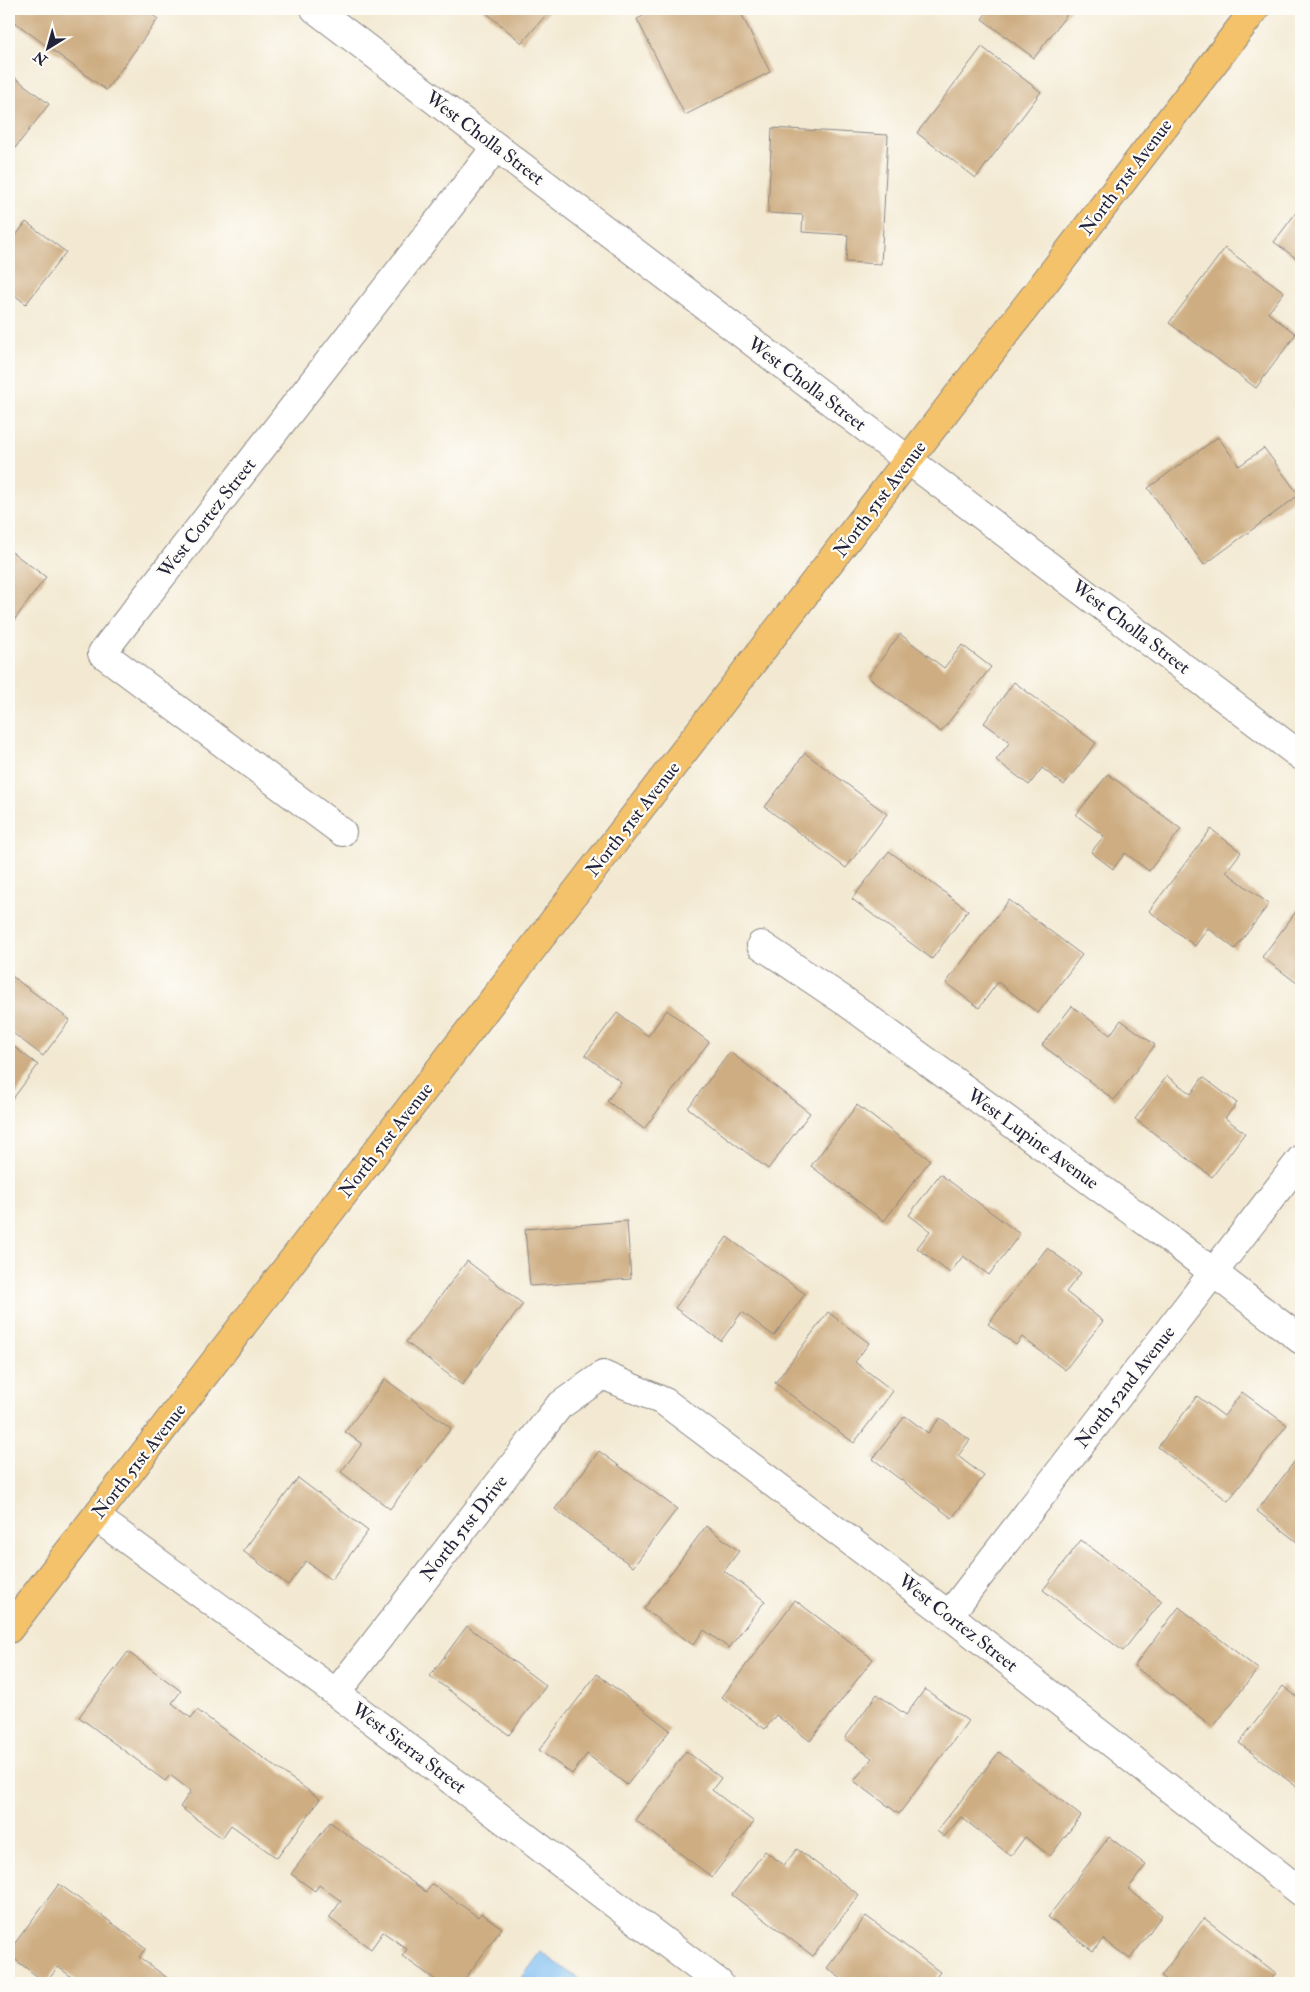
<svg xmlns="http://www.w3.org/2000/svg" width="1310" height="1992" font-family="'IM FELL Double Pica',serif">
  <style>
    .water { fill: #7ebdf2; stroke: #507096 }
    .building { fill: #cead82 }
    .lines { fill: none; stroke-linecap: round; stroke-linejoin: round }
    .minor-casing { stroke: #8a8686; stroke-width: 30 }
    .major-casing { stroke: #8a8686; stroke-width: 30 }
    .minor { stroke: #fff; stroke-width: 28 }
    .major { stroke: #f3c26a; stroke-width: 28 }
    .labels { text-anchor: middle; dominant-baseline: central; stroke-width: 4.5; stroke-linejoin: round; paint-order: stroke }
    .street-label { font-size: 19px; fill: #22223b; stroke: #fdfcf7 }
  </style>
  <rect width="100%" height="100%" fill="#fdfcf7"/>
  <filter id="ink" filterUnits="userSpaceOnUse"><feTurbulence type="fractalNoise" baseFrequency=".02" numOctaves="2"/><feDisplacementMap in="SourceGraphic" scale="10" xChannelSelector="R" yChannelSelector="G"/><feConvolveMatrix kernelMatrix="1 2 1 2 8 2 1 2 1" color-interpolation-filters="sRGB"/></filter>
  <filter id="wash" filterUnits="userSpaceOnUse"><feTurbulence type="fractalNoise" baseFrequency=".0096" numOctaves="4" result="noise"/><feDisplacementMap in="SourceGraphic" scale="20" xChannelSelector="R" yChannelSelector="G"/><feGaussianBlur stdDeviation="1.12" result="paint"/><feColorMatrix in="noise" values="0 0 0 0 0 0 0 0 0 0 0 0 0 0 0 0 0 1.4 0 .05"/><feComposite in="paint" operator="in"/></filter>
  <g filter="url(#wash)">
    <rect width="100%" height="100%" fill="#f3e9d2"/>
    <polygon class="water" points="541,1952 584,1983 526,1983 521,1979"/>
    <g id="blocks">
      <g class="building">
        <polygon points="9,9 144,9 158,19 106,90 9,18"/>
        <polygon points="482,9 551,9 522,43"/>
        <polygon points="658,9 739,9 770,72 685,115 637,19"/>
        <polygon points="989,9 1071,9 1034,58 982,19"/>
        <polygon points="982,47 1041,92 976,178 917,133"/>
        <polygon points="9,73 49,104 9,156"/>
        <polygon points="772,128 888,135 881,264 846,262 848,235 802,232 803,215 768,213"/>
        <polygon points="1301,206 1301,262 1274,242"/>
        <polygon points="26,222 66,252 26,304 9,291 9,245"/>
        <polygon points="1225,248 1284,292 1268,313 1296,334 1256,388 1169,323"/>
        <polygon points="1218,437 1239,466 1264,448 1299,495 1204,565 1148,488"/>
        <polygon points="9,550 46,577 9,627"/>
        <polygon points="900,634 944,668 962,645 991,667 941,732 868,677"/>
        <polygon points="1014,682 1096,743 1064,785 1042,768 1029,785 996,760 1010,742 984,723"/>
        <polygon points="805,753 887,814 846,868 765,807"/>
        <polygon points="1108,774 1181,829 1149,871 1125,853 1113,869 1091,852 1104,836 1076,815"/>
        <polygon points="1211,829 1241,852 1226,872 1269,904 1235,949 1208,928 1195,946 1149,911"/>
        <polygon points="889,851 968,910 932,959 852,899"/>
        <polygon points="1009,900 1082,955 1038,1013 998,982 979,1008 946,983"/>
        <polygon points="1301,905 1301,986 1262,957"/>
        <polygon points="9,974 70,1020 43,1056 9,1030"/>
        <polygon points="1072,1006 1110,1035 1121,1020 1155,1045 1114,1100 1042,1045"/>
        <polygon points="667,1010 709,1042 644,1129 607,1101 621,1082 585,1055 617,1013 648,1036"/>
        <polygon points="9,1043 38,1065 9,1104"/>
        <polygon points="730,1052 810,1113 768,1169 688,1108"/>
        <polygon points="1167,1076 1191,1094 1203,1077 1237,1103 1225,1118 1245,1133 1212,1177 1135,1119"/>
        <polygon points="857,1105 930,1160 884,1221 811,1166"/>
        <polygon points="940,1174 1020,1234 989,1275 963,1256 950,1273 917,1248 930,1231 909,1215"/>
        <polygon points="627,1221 631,1279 530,1286 525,1229"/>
        <polygon points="727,1237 805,1294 774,1336 742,1312 721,1341 675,1308"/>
        <polygon points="1047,1248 1081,1273 1066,1292 1103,1321 1065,1370 1022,1337 1016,1345 988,1324"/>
        <polygon points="467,1261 523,1304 462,1385 406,1342"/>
        <polygon points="828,1312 869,1343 855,1362 893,1391 854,1443 775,1383"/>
        <polygon points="385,1379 451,1428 390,1509 341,1472 362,1444 345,1432"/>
        <polygon points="1242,1392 1287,1425 1228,1501 1158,1447 1197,1396 1224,1416"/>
        <polygon points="905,1416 928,1433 940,1418 970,1440 958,1456 984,1476 952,1518 873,1459"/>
        <polygon points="599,1451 677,1509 633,1567 555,1509"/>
        <polygon points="1301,1453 1301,1545 1257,1511"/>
        <polygon points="298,1478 368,1531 331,1580 306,1561 288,1585 243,1551"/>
        <polygon points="706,1526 739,1551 724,1571 765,1601 729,1648 704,1630 693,1645 644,1609"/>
        <polygon points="1081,1540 1162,1601 1123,1651 1043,1590"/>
        <polygon points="795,1600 873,1659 810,1741 776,1715 765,1729 722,1697"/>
        <polygon points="1179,1607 1258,1669 1213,1727 1134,1666"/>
        <polygon points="467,1626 546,1686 509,1735 430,1676"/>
        <polygon points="128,1652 181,1691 172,1703 191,1718 197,1710 320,1799 277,1858 231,1825 222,1838 180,1807 191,1791 170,1775 165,1781 79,1717"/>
        <polygon points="597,1674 670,1730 627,1785 587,1754 572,1774 539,1750"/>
        <polygon points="1283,1686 1301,1700 1301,1790 1239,1743"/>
        <polygon points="925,1689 968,1721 899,1814 854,1781 872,1758 845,1738 877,1694 906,1715"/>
        <polygon points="686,1751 721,1778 712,1790 754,1822 712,1877 635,1820"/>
        <polygon points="999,1752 1081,1816 1050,1856 1025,1837 1011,1856 961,1817 944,1837 937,1831"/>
        <polygon points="330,1822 426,1892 432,1884 478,1917 481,1913 502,1928 462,1983 440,1983 402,1956 407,1949 383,1932 371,1949 329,1918 341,1901 319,1885 315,1891 291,1874"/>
        <polygon points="1109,1837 1146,1865 1128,1889 1162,1915 1130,1959 1103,1939 1093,1951 1048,1917"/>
        <polygon points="797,1849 859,1895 813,1956 732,1895 765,1851 784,1865"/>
        <polygon points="59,1884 146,1948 139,1957 174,1983 80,1983 58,1967 46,1983 9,1955 9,1951"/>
        <polygon points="866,1916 940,1972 932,1983 847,1983 827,1968"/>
        <polygon points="1204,1918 1276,1973 1268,1983 1171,1983 1161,1976"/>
      </g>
    </g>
  </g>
  <g filter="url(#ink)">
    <use href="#blocks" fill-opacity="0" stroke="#8a8686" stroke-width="1"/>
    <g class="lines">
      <defs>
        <g id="minor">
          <polyline points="315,9 842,410 1301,756"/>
          <polyline points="342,832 102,653 496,147"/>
          <polyline points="761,945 846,1002 1175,1243 1301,1340"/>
          <polyline points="96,1517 336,1693 719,1983"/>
          <polyline points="949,1615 1301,1159"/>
          <polyline points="336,1693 559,1406 603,1375 665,1402 949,1615 1301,1892"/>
        </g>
        <polyline id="major" points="9,1629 1255,9"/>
      </defs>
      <use href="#minor" class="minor-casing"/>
      <use href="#major" class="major-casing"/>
      <use href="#minor" class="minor"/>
      <use href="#major" class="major"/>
    </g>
  </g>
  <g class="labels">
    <g class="street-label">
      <text transform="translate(485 138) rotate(37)">West Cholla Street</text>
      <text transform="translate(1126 177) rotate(-53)">North 51st Avenue</text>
      <text transform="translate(807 384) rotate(37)">West Cholla Street</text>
      <text transform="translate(880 499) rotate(-53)">North 51st Avenue</text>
      <text transform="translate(207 518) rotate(-52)">West Cortez Street</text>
      <text transform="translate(1131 627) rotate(37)">West Cholla Street</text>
      <text transform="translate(633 819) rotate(-52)">North 51st Avenue</text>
      <text transform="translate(1033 1139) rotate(36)">West Lupine Avenue</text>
      <text transform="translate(386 1140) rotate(-52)">North 51st Avenue</text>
      <text transform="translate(1125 1387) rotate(-52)">North 52nd Avenue</text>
      <text transform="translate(139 1461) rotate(-52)">North 51st Avenue</text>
      <text transform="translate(464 1528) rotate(-52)">North 51st Drive</text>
      <text transform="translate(958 1623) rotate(38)">West Cortez Street</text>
      <text transform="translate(409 1748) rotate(37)">West Sierra Street</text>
    </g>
  </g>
  <rect width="1310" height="1992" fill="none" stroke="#fdfcf7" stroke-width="30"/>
  <g transform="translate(48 48) rotate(217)" stroke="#fdfcf7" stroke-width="4" paint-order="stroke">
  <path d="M0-4L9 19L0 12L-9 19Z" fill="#22223b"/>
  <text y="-8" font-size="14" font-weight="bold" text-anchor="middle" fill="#22223b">N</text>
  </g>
</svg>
